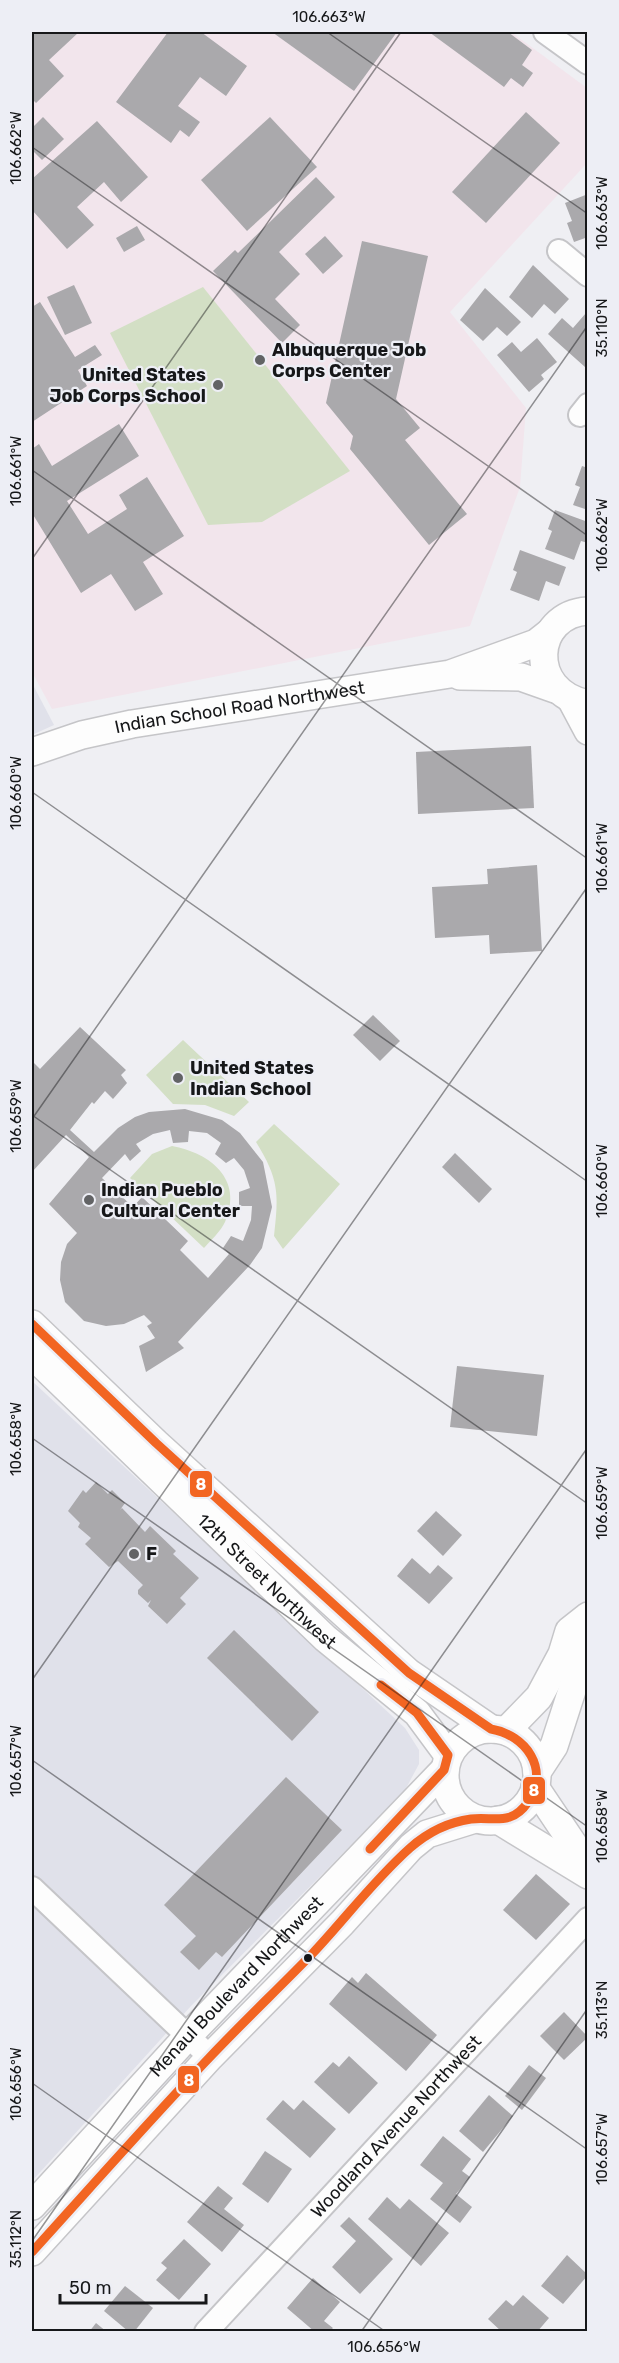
<svg xmlns="http://www.w3.org/2000/svg" width="619" height="2363" font-family="Rubik,sans-serif">
  <style>
    .built { fill: #e0e1ea }
    .education { fill: #f2e5ec }
    .green { fill: #d3dfc5 }
    .building { fill: #aaa9ac; fill-rule: evenodd }
    .lines { fill: none; stroke-linecap: round; stroke-linejoin: round }
    .minor-casing { stroke: #c5c5c8; stroke-width: 26 }
    .major-casing { stroke: #c5c5c8; stroke-width: 30 }
    .minor { stroke: #fdfdfd; stroke-width: 22 }
    .major { stroke: #fdfdfd; stroke-width: 27 }
    .bus-1-casing { stroke: #edeef5; stroke-width: 14 }
    .bus-1 { stroke: #f26522; stroke-width: 9 }
    .ticks { fill: none; stroke: #161719; stroke-width: 1.5; stroke-opacity: 0.45 }
    .poi-dot { fill: #626365; stroke: #edeef5; stroke-width: 2 }
    .bus-dot { fill: #161719; stroke: #edeef5; stroke-width: 2 }
    .labels { text-anchor: middle; dominant-baseline: central; stroke-width: 4.5; stroke-linejoin: round; paint-order: stroke }
    .poi-label { font-size: 18px; font-weight: bold; fill: #161719; stroke: #edeef5; text-anchor: start }
    .street-label { font-size: 18px; fill: #161719; stroke: #edeef5 }
    .line-badge { stroke: #edeef5; stroke-width: 2 }
    .badge-label { font-size: 16px; text-anchor: middle; font-weight: bold; fill: #fff }
    .neatline { fill: none; stroke: #161719; stroke-width: 2 }
    .ticks-label { font-size: 15px; text-anchor: middle; fill: #161719 }
  </style>
  <rect width="100%" height="100%" fill="#efeff3"/>
  <g class="built">
    <polygon points="32,683 54,725 32,735"/>
    <polygon points="32,1381 405,1728 419,1750 419,1764 404,1792 191,2006 32,2181"/>
  </g>
  <polygon class="education" points="32,32 511,32 587,88 587,163 450,312 526,408 520,487 470,626 52,709 32,672"/>
  <g class="green">
    <polygon points="203,287 350,471 262,522 208,525 110,333"/>
    <polygon points="183,1040 249,1102 234,1116 205,1105 173,1104 146,1075"/>
    <path d="M274,1124L340,1184L283,1249L274,1236C279,1194 279,1179 256,1142Z"/>
    <path d="M172,1146C210,1153 244,1179 225,1222C221,1231 211,1240 204,1248L130,1178L152,1154Z"/>
  </g>
  <g class="building">
    <polygon points="32,32 79,32 49,60 64,76 36,103 32,99"/>
    <polygon points="168,32 201,32 247,66 226,96 200,77 178,106 200,122 189,137 180,130 171,143 116,102"/>
    <polygon points="272,32 397,32 354,91"/>
    <polygon points="429,32 508,32 532,50 522,65 533,73 523,87 511,78 504,87"/>
    <polygon points="526,112 560,143 486,223 452,192"/>
    <polygon points="43,117 64,139 42,160 32,150 32,128"/>
    <polygon points="270,117 317,167 247,231 201,180"/>
    <polygon points="97,121 148,177 121,202 104,182 77,207 94,225 67,249 32,210 32,179"/>
    <polygon points="316,177 335,197 279,252 300,274 275,299 300,325 282,343 213,271 235,250 238,253"/>
    <polygon points="588,194 588,237 574,242 567,223 572,221 565,203"/>
    <polygon points="137,226 145,240 124,252 116,238"/>
    <polygon points="325,236 343,256 323,274 305,254"/>
    <polygon points="362,241 428,256 396,399 420,428 405,440 467,514 429,545 350,449 353,436 326,403"/>
    <polygon points="533,265 569,299 555,314 544,304 532,318 509,297"/>
    <polygon points="74,285 92,323 65,335 47,297"/>
    <polygon points="485,288 521,322 507,336 497,327 483,341 460,320"/>
    <polygon points="40,302 75,357 95,345 102,355 78,370 87,386 32,422 32,307"/>
    <polygon points="586,313 588,365 585,367 548,334 562,318 573,328"/>
    <polygon points="537,338 557,362 541,375 544,379 529,392 497,355 512,342 521,352"/>
    <polygon points="119,424 139,456 67,501 88,534 127,509 119,495 147,477 184,536 143,562 163,594 135,611 111,574 81,593 32,513 32,449 39,444 52,466"/>
    <polygon points="582,466 588,468 588,510 573,505 580,487 575,485"/>
    <polygon points="555,510 588,522 588,543 581,541 574,560 545,549 552,531 548,529"/>
    <polygon points="520,550 566,567 559,586 546,581 539,601 510,590 517,572 513,570"/>
    <polygon points="531,746 534,808 418,814 416,752"/>
    <polygon points="537,865 542,951 490,954 489,935 435,938 432,887 488,884 487,869"/>
    <polygon points="373,1015 400,1041 380,1061 353,1035"/>
    <path d="M80,1027L126,1070L121,1075L127,1083L113,1099L105,1091L94,1104L92,1102L70,1130L94,1152L118,1128L135,1117L149,1112L185,1109L222,1120L240,1133L263,1162L272,1207L262,1248L250,1265L178,1342L184,1348L146,1372L139,1346L155,1338L147,1326L152,1323L144,1315L124,1324L106,1326L84,1321L65,1302L60,1280L61,1262L67,1244L77,1233L49,1204L89,1157L66,1135L32,1172V1061L40,1069ZM170,1130L173,1143L188,1142L189,1131L207,1133L221,1143L215,1154L226,1163L234,1158L244,1170L250,1188L239,1192V1206H252L251,1220L243,1241L231,1236L223,1248L229,1254L208,1278L180,1250L188,1241L142,1197L133,1207L102,1178L125,1154L130,1161L141,1151L136,1144L153,1134Z"/>
    <polygon points="455,1153 492,1189 479,1203 442,1167"/>
    <polygon points="457,1366 544,1375 537,1436 450,1427"/>
    <polygon points="96,1482 108,1494 112,1490 125,1503 120,1510 122,1508 145,1532 150,1526 176,1551 173,1554 199,1578 180,1598 186,1604 167,1624 148,1606 151,1600 148,1603 138,1594 138,1590 143,1585 118,1561 109,1567 85,1544 91,1538 78,1527 80,1523 68,1511 83,1490 86,1493"/>
    <polygon points="436,1511 462,1535 443,1556 417,1531"/>
    <polygon points="412,1558 430,1574 438,1565 453,1578 429,1604 397,1576"/>
    <polygon points="234,1630 319,1712 292,1741 207,1658"/>
    <polygon points="286,1777 342,1830 222,1957 216,1952 199,1970 180,1952 196,1936 164,1905"/>
    <polygon points="536,1874 570,1904 536,1940 503,1910"/>
    <polygon points="366,1973 437,2035 406,2071 329,2004 352,1977 358,1983"/>
    <polygon points="564,2012 588,2037 564,2060 540,2036"/>
    <polygon points="349,2056 378,2083 349,2114 314,2082 333,2062 339,2067"/>
    <polygon points="529,2065 546,2078 522,2110 505,2096"/>
    <polygon points="489,2095 513,2116 483,2152 459,2131"/>
    <polygon points="283,2100 294,2110 303,2100 336,2129 310,2158 266,2119"/>
    <polygon points="443,2136 471,2159 462,2171 470,2177 456,2194 472,2207 460,2223 430,2199 443,2183 420,2165"/>
    <polygon points="265,2151 292,2169 268,2203 242,2184"/>
    <polygon points="218,2186 233,2198 224,2209 244,2225 222,2252 187,2222"/>
    <polygon points="387,2197 400,2209 409,2199 449,2233 421,2266 368,2219"/>
    <polygon points="349,2217 393,2259 360,2294 332,2267 356,2241 340,2226"/>
    <polygon points="184,2239 211,2264 179,2300 156,2280 167,2268 161,2263"/>
    <polygon points="567,2255 588,2275 563,2304 541,2286"/>
    <polygon points="313,2278 340,2302 324,2321 333,2328 329,2332 315,2332 287,2308"/>
    <polygon points="125,2286 153,2308 134,2332 129,2332 104,2311"/>
    <polygon points="523,2295 549,2318 537,2332 521,2332 518,2329 515,2332 502,2332 488,2319 506,2300 513,2306"/>
    <polygon points="96,2323 107,2332 89,2332"/>
  </g>
  <g class="lines">
    <defs>
      <g id="minor">
        <polyline points="545,32 588,63"/>
        <polyline points="559,251 588,275"/>
        <polyline points="580,415 588,405"/>
        <polyline points="32,1888 210,2057"/>
        <path id="s1" d="M206,2332L588,1919"/>
      </g>
      <g id="major">
        <path d="M588,611C532,614 526,692 588,704"/>
        <polyline points="460,676 521,677 555,689"/>
        <polyline points="572,701 588,731"/>
        <path id="s2" d="M32,752L82,735L132,724L450,674L536,643L550,632"/>
        <polyline points="32,1324 156,1443 409,1673 491,1729"/>
        <path id="s3" d="M32,1355L325,1638L417,1713L448,1755"/>
        <circle cx="491" cy="1775" r="46"/>
        <polyline points="506,1731 539,1697 562,1654 569,1631 588,1616"/>
        <polyline points="537,1772 554,1746 588,1641"/>
        <polyline points="535,1787 588,1866"/>
        <polyline points="498,1820 588,1875"/>
        <path id="s4" d="M32,2206L188,2036L444,1770"/>
        <polyline points="32,2252 210,2057 342,1923 411,1847 427,1834 475,1819"/>
      </g>
    </defs>
    <use href="#minor" class="minor-casing"/>
    <use href="#major" class="major-casing"/>
    <use href="#minor" class="minor"/>
    <use href="#major" class="major"/>
    <defs>
      <g id="bus-1">
        <path d="M32,1324L156,1443L409,1673L491,1729C526,1735 550,1769 528,1802C511,1827 493,1816 471,1819C449,1822 427,1833 410,1848C374,1880 345,1919 312,1954C278,1989 243,2022 209,2058C149,2121 91,2187 32,2252"/>
        <polyline points="370,1849 444,1770 448,1755 417,1713 381,1685"/>
      </g>
    </defs>
    <use href="#bus-1" class="bus-1-casing"/>
    <use href="#bus-1" class="bus-1"/>
  </g>
  <path class="ticks" d="M327,32L588,214M32,147L588,536M32,470L588,859M32,559L401,32M32,792L588,1182M32,1115L588,1504M32,1119L588,325M32,1438L588,1827M32,1680L588,886M32,1760L588,2150M32,2083L386,2332M32,2241L588,1447M361,2332L588,2008"/>
  <g class="poi-dot">
    <circle cx="260" cy="360" r="6"/>
    <circle cx="218" cy="385" r="6"/>
    <circle cx="178" cy="1078" r="6"/>
    <circle cx="89" cy="1200" r="6"/>
    <circle cx="134" cy="1554" r="6"/>
  </g>
  <circle class="bus-dot" cx="308" cy="1958" r="5"/>
  <g class="labels">
    <g class="poi-label">
      <text x="272" y="350">Albuquerque Job<tspan x="272" dy="21">Corps Center</tspan></text>
      <text x="206" y="375" text-anchor="end">United States<tspan x="206" dy="21">Job Corps School</tspan></text>
      <text x="190" y="1068">United States<tspan x="190" dy="21">Indian School</tspan></text>
      <text x="101" y="1190">Indian Pueblo<tspan x="101" dy="21">Cultural Center</tspan></text>
      <text x="146" y="1554">F</text>
    </g>
    <g class="street-label">
      <text stroke="none"><textPath href="#s2" startOffset="213">Indian School Road Northwest</textPath></text>
      <text stroke="none"><textPath href="#s3" startOffset="326">12th Street Northwest</textPath></text>
      <text stroke="none"><textPath href="#s4" startOffset="300">Menaul Boulevard Northwest</textPath></text>
      <text stroke="none"><textPath href="#s1" startOffset="280">Woodland Avenue Northwest</textPath></text>
    </g>
  </g>
  <g class="line-badge">
    <rect x="189" y="1470" width="24" height="28" rx="6" fill="#f26522"/>
    <rect x="522" y="1776" width="24" height="29" rx="6" fill="#f26522"/>
    <rect x="177" y="2065" width="23" height="29" rx="6" fill="#f26522"/>
  </g>
  <g class="badge-label">
    <text x="201" y="1490">8</text>
    <text x="534" y="1796">8</text>
    <text x="189" y="2086">8</text>
  </g>
  <rect width="619" height="2363" fill="none" stroke="#edeef5" stroke-width="66"/>
  <path d="M60 2294v9h146v-9" fill="none" stroke="#161719" stroke-width="3"/>
  <text x="69" y="2294" font-size="18" fill="#161719" stroke="#edeef5" stroke-width="4.5" paint-order="stroke">50 m</text>
  <rect x="33" y="33" width="553" height="2297" class="neatline"/>
  <g class="ticks-label">
    <text x="329" y="22">106.663°W</text>
    <text transform="translate(16 148) rotate(-90)" y="5">106.662°W</text>
    <text transform="translate(602 213) rotate(-90)" y="5">106.663°W</text>
    <text transform="translate(602 328) rotate(-90)" y="5">35.110°N</text>
    <text transform="translate(16 471) rotate(-90)" y="5">106.661°W</text>
    <text transform="translate(602 535) rotate(-90)" y="5">106.662°W</text>
    <text transform="translate(16 793) rotate(-90)" y="5">106.660°W</text>
    <text transform="translate(602 858) rotate(-90)" y="5">106.661°W</text>
    <text transform="translate(16 1116) rotate(-90)" y="5">106.659°W</text>
    <text transform="translate(602 1181) rotate(-90)" y="5">106.660°W</text>
    <text transform="translate(16 1439) rotate(-90)" y="5">106.658°W</text>
    <text transform="translate(602 1503) rotate(-90)" y="5">106.659°W</text>
    <text transform="translate(16 1761) rotate(-90)" y="5">106.657°W</text>
    <text transform="translate(602 1826) rotate(-90)" y="5">106.658°W</text>
    <text transform="translate(602 2010) rotate(-90)" y="5">35.113°N</text>
    <text transform="translate(16 2084) rotate(-90)" y="5">106.656°W</text>
    <text transform="translate(602 2149) rotate(-90)" y="5">106.657°W</text>
    <text transform="translate(16 2239) rotate(-90)" y="5">35.112°N</text>
    <text x="384" y="2352">106.656°W</text>
  </g>
</svg>
